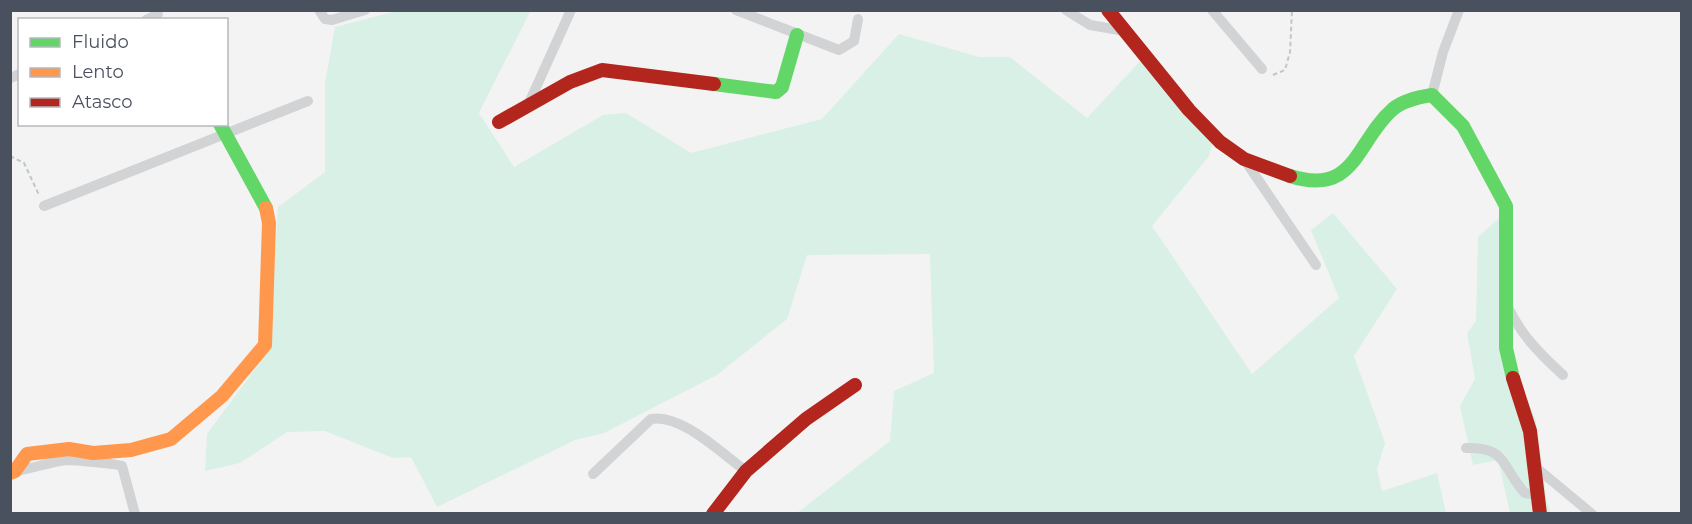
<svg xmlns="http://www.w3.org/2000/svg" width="1692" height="524" font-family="Montserrat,sans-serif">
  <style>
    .green { fill: #d9f0e6 }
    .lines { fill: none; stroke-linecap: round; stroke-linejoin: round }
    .path { stroke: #bdc8c7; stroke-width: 2; stroke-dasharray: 4.5 3; stroke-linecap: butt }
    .street { stroke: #d1d3d5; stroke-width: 10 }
    .fast { stroke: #63d668; stroke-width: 14 }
    .slow { stroke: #ff974d; stroke-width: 14 }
    .jam { stroke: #b3261e; stroke-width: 14 }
  </style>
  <rect width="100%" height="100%" fill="#f3f3f3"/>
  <g class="green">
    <polygon points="531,10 479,113 514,167 603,115 626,113 691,153 822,119 899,34 979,57 1010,57 1087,118 1143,58 1212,144 1209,156 1152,226 1252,374 1339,298 1311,230 1333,213 1397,289 1354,356 1385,443 1377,469 1382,491 1437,473 1446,513 797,513 890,441 894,391 934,373 930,254 807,255 787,319 717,375 604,433 575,440 437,507 411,457 393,458 325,431 287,432 240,463 205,471 207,434 269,350 278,207 325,172 325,83 335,27 397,11"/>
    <polygon points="1513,206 1509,328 1519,377 1536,421 1547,502 1551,513 1510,513 1498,460 1473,465 1460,406 1475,379 1467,333 1476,321 1478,237"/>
  </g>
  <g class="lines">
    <g class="path">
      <polyline points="1273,75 1285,70 1290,52 1292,10"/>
      <polyline points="10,138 10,141"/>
      <polyline points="10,156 24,163 39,195"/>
    </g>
    <g class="street">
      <polyline points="319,10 325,19 332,20 365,10"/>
      <polyline points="736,10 839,50 854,41 858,19"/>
      <polyline points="1066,10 1090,25 1125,31"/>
      <polyline points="1212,10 1262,69"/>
      <polyline points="146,20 158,14"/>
      <polyline points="10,78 20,74"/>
      <polyline points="1432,95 1443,52 1459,10"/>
      <polyline points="529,103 571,10"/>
      <polyline points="1244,159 1316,265"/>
      <polyline points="44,206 308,101"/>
      <path d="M1507,305C1520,334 1540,354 1563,375"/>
      <path d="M1466,448C1508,446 1502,469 1525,493L1537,495"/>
      <polyline points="1533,465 1592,514"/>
      <path d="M15,471C32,469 49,462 66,460C73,460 119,464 122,466L135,514"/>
      <path d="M593,474L651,419C681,413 722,454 746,471"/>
    </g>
    <g class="fast">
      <polyline points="714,84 776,92 782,87 797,35"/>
      <polyline points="220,124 266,208"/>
      <path d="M1290,176C1356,197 1356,141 1393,109C1404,100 1418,97 1432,95L1463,126L1506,206V348L1513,378"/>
    </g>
    <polyline class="slow" points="10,473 15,471 27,454 69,449 93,453 131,450 171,439 222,396 265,345 269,223 266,208"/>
    <g class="jam">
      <polyline points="1108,10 1189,110 1220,142 1244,159 1290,176"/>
      <polyline points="499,122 570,82 602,70 714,84"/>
      <polyline points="1513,378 1530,431 1540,514"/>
      <polyline points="713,514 746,471 806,419 855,385"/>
    </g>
  </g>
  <rect width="1692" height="524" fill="none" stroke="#4a515e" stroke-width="24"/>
  <rect x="18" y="18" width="210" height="108" fill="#ffffff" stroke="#b7b9bf" stroke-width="1.5"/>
  <rect x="30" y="38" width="30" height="9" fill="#63d668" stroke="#b7b9bf" stroke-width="1.5"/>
  <text x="72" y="48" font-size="18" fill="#4a515e">Fluido</text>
  <rect x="30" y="68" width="30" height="9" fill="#ff974d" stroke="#b7b9bf" stroke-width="1.5"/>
  <text x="72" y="78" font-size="18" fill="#4a515e">Lento</text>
  <rect x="30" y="98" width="30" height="9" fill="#b3261e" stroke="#b7b9bf" stroke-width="1.5"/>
  <text x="72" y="108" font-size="18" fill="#4a515e">Atasco</text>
</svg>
